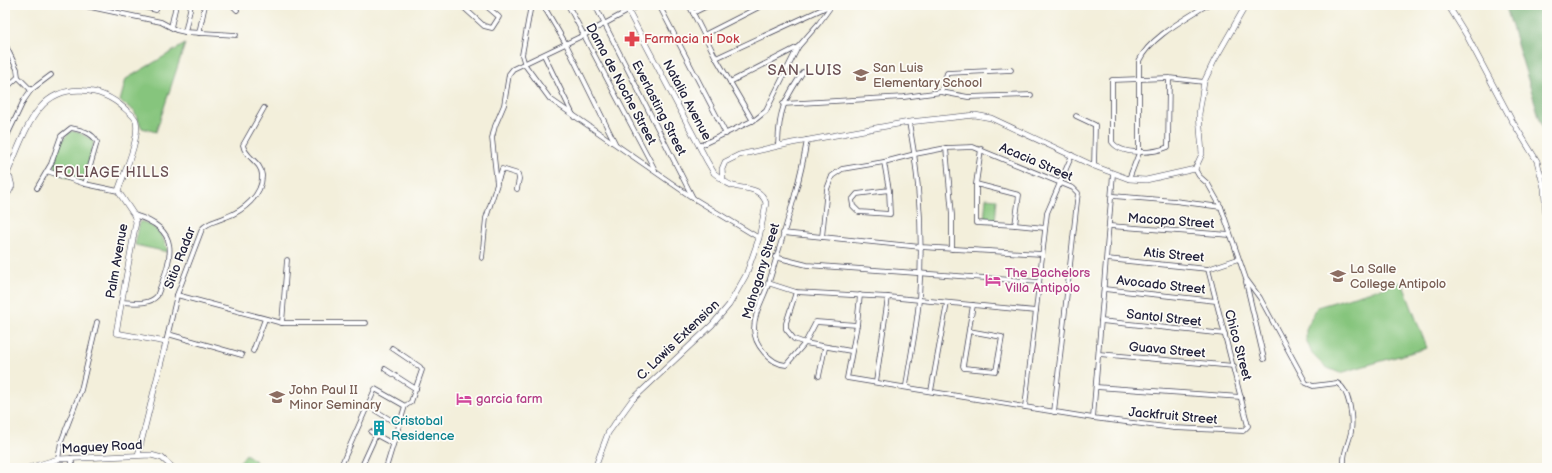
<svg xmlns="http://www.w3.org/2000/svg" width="1552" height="473" font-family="'Balsamiq Sans',sans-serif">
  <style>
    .green { fill: #86c57d; stroke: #54745c }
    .forest { fill: #6caa6c; stroke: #476654 }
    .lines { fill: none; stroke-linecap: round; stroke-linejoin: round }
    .minor-casing { stroke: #414153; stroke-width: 5.5 }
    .tertiary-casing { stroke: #414153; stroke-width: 6 }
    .minor { stroke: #fff; stroke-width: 4 }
    .tertiary { stroke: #fff; stroke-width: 5 }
    .labels { text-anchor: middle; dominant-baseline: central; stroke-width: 3.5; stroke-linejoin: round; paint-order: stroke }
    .health-label { font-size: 13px; fill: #be3a42; stroke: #fdfcf7; text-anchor: start }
    .education-label { font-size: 13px; fill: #785e54; stroke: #fdfcf7; text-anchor: start }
    .street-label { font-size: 13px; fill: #22223b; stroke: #fdfcf7 }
    .hotel-label { font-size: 13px; fill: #b23c85; stroke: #fdfcf7; text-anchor: start }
    .culture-label { font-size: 13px; fill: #0d838f; stroke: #fdfcf7; text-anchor: start }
    .neighbourhood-label { font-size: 14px; letter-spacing: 1px; fill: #6a5054; stroke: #fdfcf7 }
    .quarter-label { font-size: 15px; letter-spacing: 1px; fill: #6a5054; stroke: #fdfcf7 }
  </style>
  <rect width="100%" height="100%" fill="#fdfcf7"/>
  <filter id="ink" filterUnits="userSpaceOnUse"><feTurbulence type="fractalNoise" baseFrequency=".025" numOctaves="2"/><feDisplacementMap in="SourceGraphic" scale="8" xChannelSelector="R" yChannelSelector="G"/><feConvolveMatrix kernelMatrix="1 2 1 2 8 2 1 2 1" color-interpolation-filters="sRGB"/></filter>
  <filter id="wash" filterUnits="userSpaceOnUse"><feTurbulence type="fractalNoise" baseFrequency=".012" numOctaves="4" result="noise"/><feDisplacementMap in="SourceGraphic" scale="16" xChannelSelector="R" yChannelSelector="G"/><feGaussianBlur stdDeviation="0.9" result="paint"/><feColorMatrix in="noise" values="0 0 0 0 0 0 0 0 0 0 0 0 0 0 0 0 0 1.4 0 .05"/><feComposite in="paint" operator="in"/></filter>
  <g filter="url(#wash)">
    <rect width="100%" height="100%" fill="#f3efdb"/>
    <g class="green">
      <polygon points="185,44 156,132 142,128 134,111 120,101 126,79"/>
      <path d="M72,131L80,133L94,141L84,179L81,181L59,174C48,163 61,137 72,131Z"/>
      <polygon points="986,198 997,199 995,222 984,221"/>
      <path d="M140,221C156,225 164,236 168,252L135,245Z"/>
      <polygon points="1402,282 1427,348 1340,373 1325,367 1312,354 1306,339 1306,329 1317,307"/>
      <polygon points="246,454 256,461 251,468 235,468"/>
    </g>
    <polygon class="forest" points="1505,5 1547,5 1547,143 1506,7"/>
  </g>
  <g filter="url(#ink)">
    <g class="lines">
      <defs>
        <g id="minor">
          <polyline points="81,5 161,22 176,30 185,32 236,35"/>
          <polyline points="137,5 156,10 157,5"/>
          <polyline points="232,5 237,10"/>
          <polyline points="461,5 484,26 492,28 499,17 485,5"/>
          <polyline points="531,5 522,55 525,65 550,99 693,198 759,238"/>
          <polyline points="543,5 566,44 615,143"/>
          <polyline points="568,5 655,170"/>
          <polyline points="595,5 693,198"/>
          <polyline points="659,5 726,134"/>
          <polyline points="689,5 716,58 753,121"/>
          <polyline points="693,13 709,5"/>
          <polyline points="171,27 176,5"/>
          <polyline points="185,32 191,5"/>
          <polyline points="199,33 205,5"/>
          <polyline points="704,35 763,5"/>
          <polyline points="5,44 17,69 18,77 31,90"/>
          <polyline points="544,55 574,117"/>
          <polyline points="716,58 831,5"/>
          <path d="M1169,78L1168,147C1154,153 1122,156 1112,142V80L1169,78L1204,82"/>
          <polyline points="730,82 798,47"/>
          <polyline points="5,89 18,77"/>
          <polyline points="941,92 947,73 1011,70"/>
          <polyline points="783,104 904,97 941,92 968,97 1031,95"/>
          <polyline points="1076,116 1095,125 1094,166"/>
          <polyline points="5,140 24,100 31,90 51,75"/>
          <path d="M807,140C799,188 783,235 769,282C764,298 754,312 754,329C754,344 770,364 786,365L805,343L816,322L857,325"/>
          <polyline points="699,146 756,119 766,111 798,47 819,23 832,5"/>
          <path d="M778,146C779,110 783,102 803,72"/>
          <polyline points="946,148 952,215 952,249"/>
          <polyline points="884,162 889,190 890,214 859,212 853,206 852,200 857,194 889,190"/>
          <path d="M1195,169L1199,176L1208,184L1221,207L1246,279L1260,298L1306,383L1313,386L1337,383C1350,390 1353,418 1351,432C1348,447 1343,450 1344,468"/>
          <polyline points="47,171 85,184 118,191"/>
          <path d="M1129,179L1139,153V61C1149,38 1185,19 1207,5"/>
          <polyline points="498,180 502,169 518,174 519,179 517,189"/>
          <polyline points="976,184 1019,195 1015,225 976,223 976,184 981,149"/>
          <path d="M37,188L51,164L61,136L71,128C81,130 92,132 97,142L85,184"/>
          <polyline points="1113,196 1175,201 1221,207"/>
          <polyline points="1015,225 1045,228"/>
          <polyline points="1110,226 1230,235"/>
          <polyline points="783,233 921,247 1042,254"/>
          <polyline points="822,237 827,189 832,176 842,169 884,162 915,154 946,148 973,147 1073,188 1078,193 1077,201 1054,412"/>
          <polyline points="775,257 807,265 1039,282"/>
          <polyline points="482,258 486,218 497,184 492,138 495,126 504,105 509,74 513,69 584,35 628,11"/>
          <polyline points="1107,259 1208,269 1238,259"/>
          <polyline points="1246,282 1264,359"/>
          <polyline points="768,283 796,292 888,297 1036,311"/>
          <polyline points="1104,289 1216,301"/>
          <polyline points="796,292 786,323 786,329 794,339 805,343 851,351"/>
          <polyline points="177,295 282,323 366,323"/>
          <polyline points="860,295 857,325 847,378 1093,418 1174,428 1243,431 1248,426 1208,269"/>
          <path d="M121,302C133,302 148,306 157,296C171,259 184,230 134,215"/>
          <polyline points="1101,321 1225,334"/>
          <polyline points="282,323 287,260"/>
          <polyline points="969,331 1002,337 996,371 964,368 963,366 973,305"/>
          <polyline points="168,334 242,355"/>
          <path d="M166,342L177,295L202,229C207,222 218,221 226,217C243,211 263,195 262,175C261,161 245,158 243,145L264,108"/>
          <polyline points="253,351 265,319"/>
          <polyline points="1099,354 1234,366"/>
          <polyline points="385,369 416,389"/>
          <polyline points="819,376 825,348"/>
          <polyline points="876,382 888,297"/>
          <path d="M906,386C910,357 917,328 919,299C923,240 920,180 909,122"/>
          <polyline points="1096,387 1241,397"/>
          <polyline points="931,391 947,303"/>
          <polyline points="368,406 399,425"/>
          <polyline points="1025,407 1047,213 1072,155"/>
          <polyline points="1093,418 1113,174"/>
          <polyline points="371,432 393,444"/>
          <polyline points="71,458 73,468"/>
          <polyline points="58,459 61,442 81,390 97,322"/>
          <polyline points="340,468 375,389 405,406"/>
          <polyline points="361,468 376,435"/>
          <polyline points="386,468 405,406 411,402 422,370 420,367 392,348"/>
        </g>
        <g id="tertiary">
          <polyline points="625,5 707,161 714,173 723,180"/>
          <polyline points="1448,5 1467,36 1511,119 1537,161 1544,188 1547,228"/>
          <polyline points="628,11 640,5"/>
          <polyline points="5,176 10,178 12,186 9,192 5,194"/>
          <path d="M6,176C16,155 25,125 40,108C62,82 101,87 124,108C128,112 135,116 136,121C140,139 124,173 118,191L134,215L136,222L116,333L166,342L138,455"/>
          <polyline points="28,468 58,459 151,455 162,458 173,468"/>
          <path d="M595,468L608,433L632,400L712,325L729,305L746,275L759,238L766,203C759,182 736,193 723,180L722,169L725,162L739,155L792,143L909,122L975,115L991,118L1094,166L1129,179L1146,180L1195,169L1202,154L1199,114L1204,82L1214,61L1246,5"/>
        </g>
      </defs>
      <use href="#minor" class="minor-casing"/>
      <use href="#tertiary" class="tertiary-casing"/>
      <use href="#minor" class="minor"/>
      <use href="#tertiary" class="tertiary"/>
    </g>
  </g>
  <defs>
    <symbol id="pharmacy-bare" viewBox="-9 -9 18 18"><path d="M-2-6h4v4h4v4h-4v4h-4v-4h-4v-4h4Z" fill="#e0444e" stroke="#fdfcf7" stroke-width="2.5" paint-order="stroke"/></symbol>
    <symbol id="school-bare" viewBox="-9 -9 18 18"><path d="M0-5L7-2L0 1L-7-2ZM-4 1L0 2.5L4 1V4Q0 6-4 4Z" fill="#8d6e63" stroke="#fdfcf7" stroke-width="2.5" paint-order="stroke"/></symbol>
    <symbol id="university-bare" viewBox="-9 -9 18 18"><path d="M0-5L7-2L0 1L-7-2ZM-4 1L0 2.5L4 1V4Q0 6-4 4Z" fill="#8d6e63" stroke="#fdfcf7" stroke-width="2.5" paint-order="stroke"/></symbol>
    <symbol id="hotel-bare" viewBox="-9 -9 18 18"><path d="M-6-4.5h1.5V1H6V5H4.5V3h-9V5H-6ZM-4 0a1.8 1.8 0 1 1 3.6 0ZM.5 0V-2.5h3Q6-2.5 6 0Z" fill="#d1479c" stroke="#fdfcf7" stroke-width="2.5" paint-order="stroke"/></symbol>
    <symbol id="building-bare" viewBox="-9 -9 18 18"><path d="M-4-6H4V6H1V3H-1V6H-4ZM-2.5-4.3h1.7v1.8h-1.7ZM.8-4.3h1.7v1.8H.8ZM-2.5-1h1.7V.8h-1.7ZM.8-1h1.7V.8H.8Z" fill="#0f9aa8" stroke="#fdfcf7" stroke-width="2.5" paint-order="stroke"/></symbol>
  </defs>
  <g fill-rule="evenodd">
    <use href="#pharmacy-bare" x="621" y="28" width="22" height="22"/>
    <use href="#school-bare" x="850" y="64" width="22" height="22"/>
    <use href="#university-bare" x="1327" y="265" width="22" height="22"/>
    <use href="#hotel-bare" x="982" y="269" width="22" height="22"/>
    <use href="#university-bare" x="266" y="386" width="22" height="22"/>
    <use href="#hotel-bare" x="453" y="388" width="22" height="22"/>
    <use href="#building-bare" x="368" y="417" width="22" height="22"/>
  </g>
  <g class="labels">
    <g class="health-label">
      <text x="644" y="39">Farmacia ni Dok</text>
    </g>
    <g class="education-label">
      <text x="873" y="68">San Luis<tspan x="873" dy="15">Elementary School</tspan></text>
      <text x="1350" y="269">La Salle<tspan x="1350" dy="15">College Antipolo</tspan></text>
      <text x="289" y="390">John Paul II<tspan x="289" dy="15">Minor Seminary</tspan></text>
    </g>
    <g class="street-label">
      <text transform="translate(621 84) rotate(62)">Dama de Noche Street</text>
      <text transform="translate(687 100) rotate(62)">Natalia Avenue</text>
      <text transform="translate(659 108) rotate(63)">Everlasting Street</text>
      <text transform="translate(1036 162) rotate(23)">Acacia Street</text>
      <text transform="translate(1171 221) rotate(4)">Macopa Street</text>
      <text transform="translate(1174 255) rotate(5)">Atis Street</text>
      <text transform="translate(180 258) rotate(-69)">Sitio Radar</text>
      <text transform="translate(117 261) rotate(-80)">Palm Avenue</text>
      <text transform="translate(761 271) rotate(-73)">Mahogany Street</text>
      <text transform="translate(1161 285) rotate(6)">Avocado Street</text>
      <text transform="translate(1164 318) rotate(6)">Santol Street</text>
      <text transform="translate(678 340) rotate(-44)">C. Lawis Extension</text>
      <text transform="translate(1238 345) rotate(75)">Chico Street</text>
      <text transform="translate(1167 350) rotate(5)">Guava Street</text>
      <text transform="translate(1173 416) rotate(5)">Jackfruit Street</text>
      <text transform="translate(102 447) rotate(-3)">Maguey Road</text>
    </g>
    <g class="hotel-label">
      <text x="1005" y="273">The Bachelors<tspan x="1005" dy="15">Villa Antipolo</tspan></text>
      <text x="476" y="399">garcia farm</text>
    </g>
    <g class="culture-label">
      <text x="391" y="421">Cristobal<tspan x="391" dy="15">Residence</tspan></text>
    </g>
    <g class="neighbourhood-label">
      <text x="112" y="172">FOLIAGE HILLS</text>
    </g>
    <g class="quarter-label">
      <text x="805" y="70">SAN LUIS</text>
    </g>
  </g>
  <rect width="1552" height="473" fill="none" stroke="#fdfcf7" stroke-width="20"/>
</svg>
